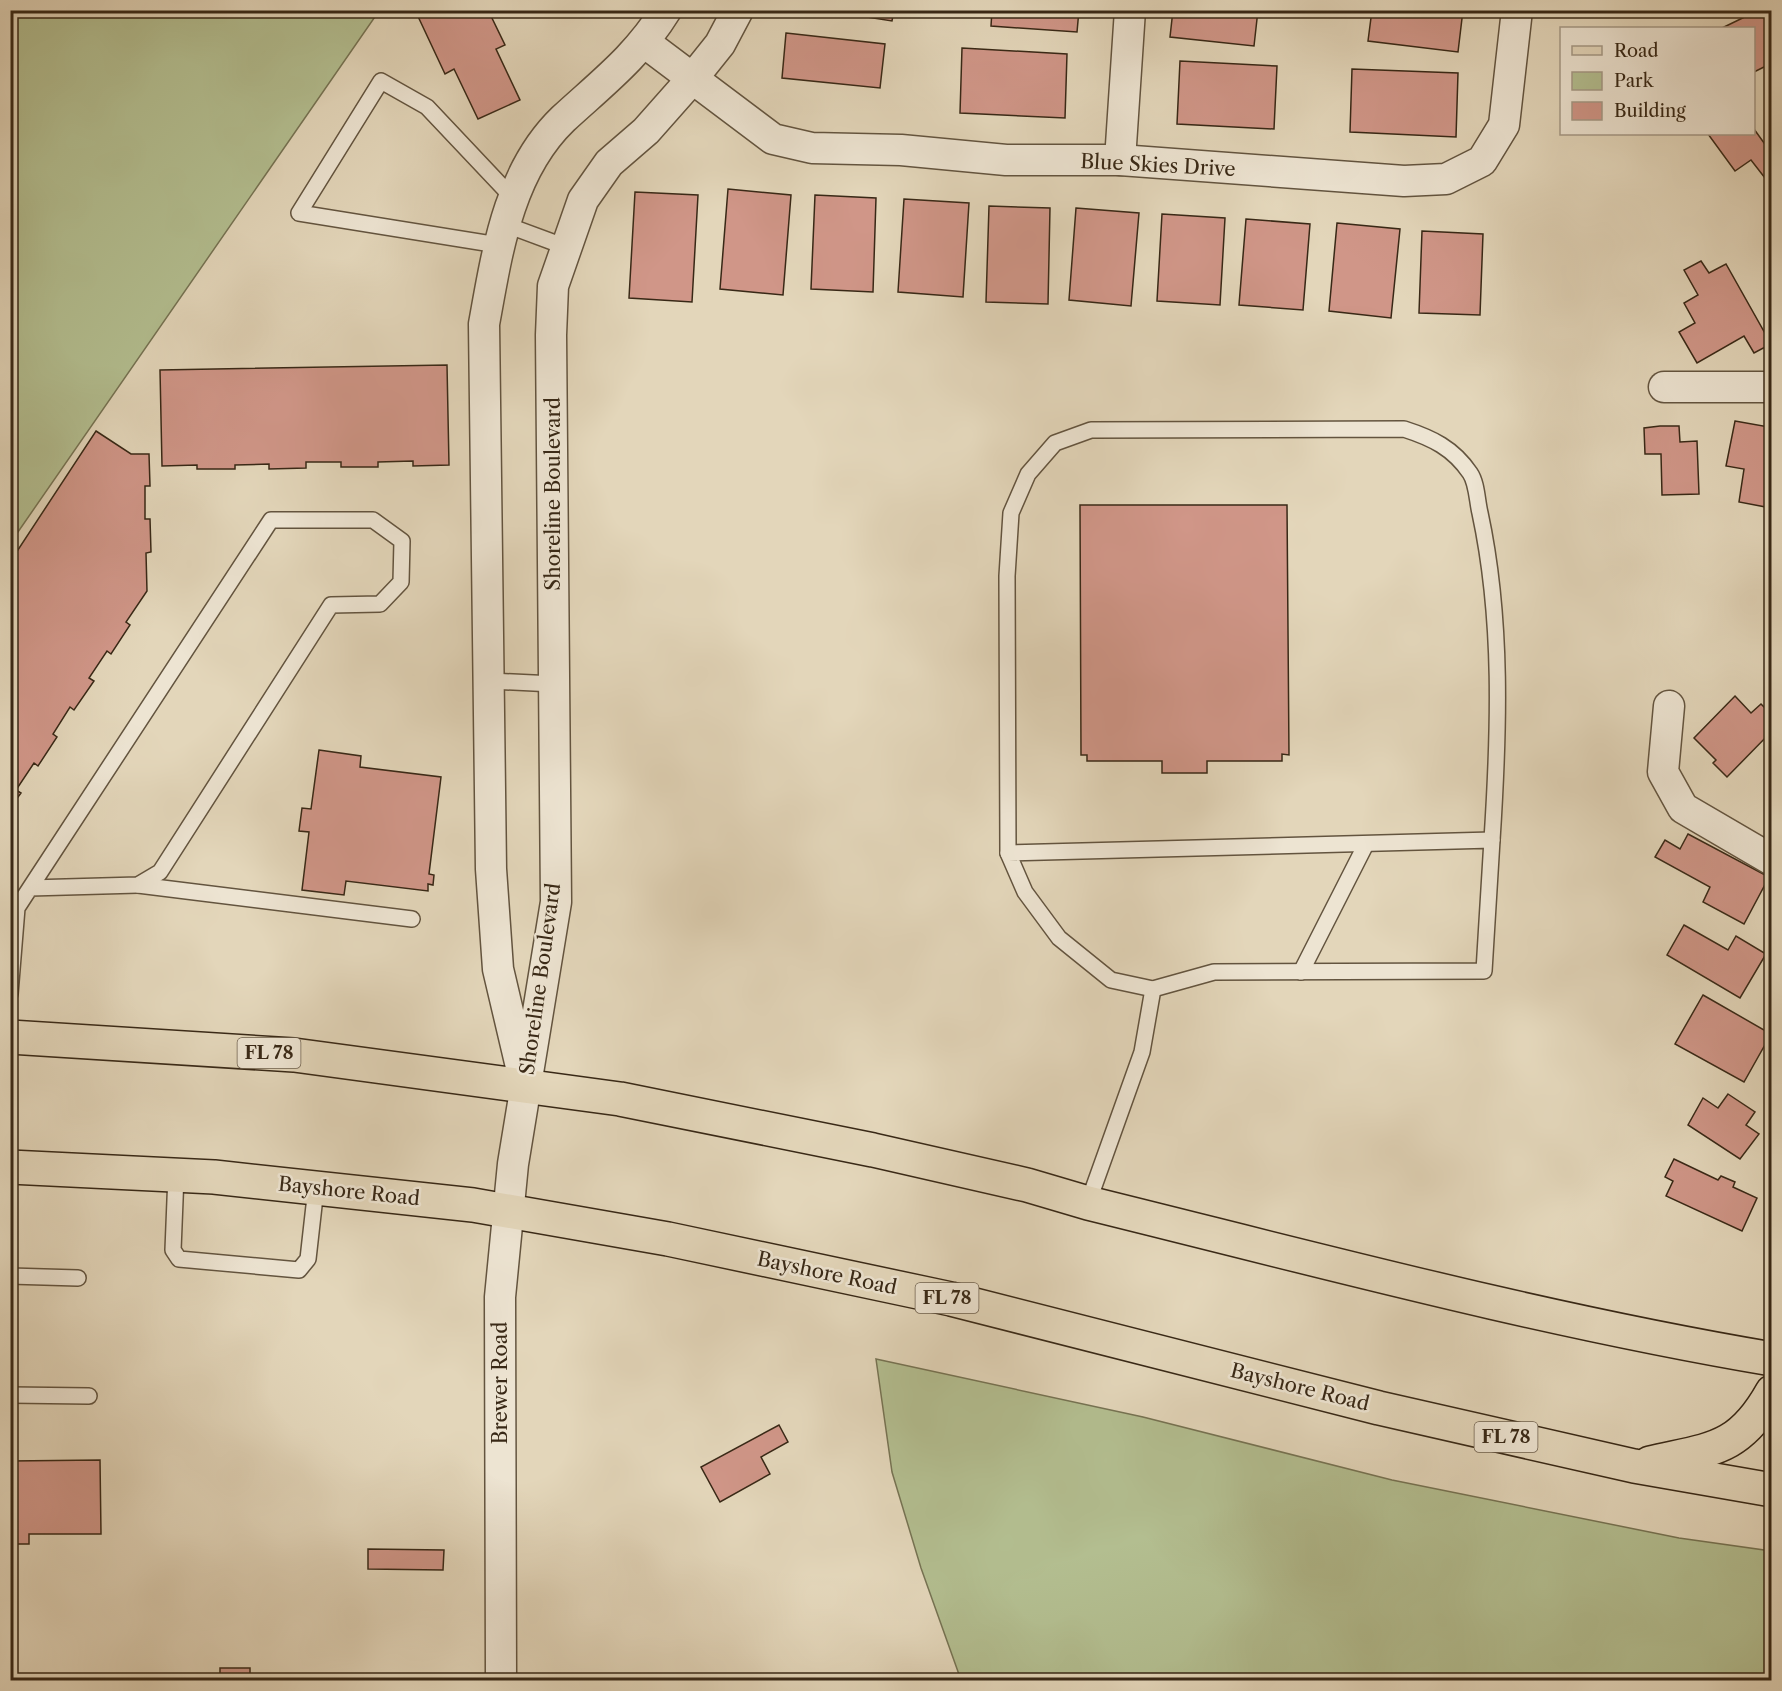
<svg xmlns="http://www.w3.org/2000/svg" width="1782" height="1691" font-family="'Libre Caslon Text',serif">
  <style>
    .green { fill: #b3be90; stroke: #767353; stroke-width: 1.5 }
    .building { fill: #d09688; stroke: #382816; stroke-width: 1.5 }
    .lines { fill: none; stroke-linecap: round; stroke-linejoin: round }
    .lane-casing { stroke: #63543f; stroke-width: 18 }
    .street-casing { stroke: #63543f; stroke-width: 33 }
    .primary-casing { stroke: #382816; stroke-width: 36 }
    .lane { stroke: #ede4d2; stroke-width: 15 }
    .street { stroke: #ede4d2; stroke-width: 30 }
    .primary { stroke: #e3d6ba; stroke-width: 33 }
    .labels { text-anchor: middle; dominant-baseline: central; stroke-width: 5; stroke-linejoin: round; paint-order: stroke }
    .shield { fill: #ede4d2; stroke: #6e604e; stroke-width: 1.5 }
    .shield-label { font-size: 18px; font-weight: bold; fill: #382816 }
    .street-label { font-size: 20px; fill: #382816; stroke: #ede4d2 }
  </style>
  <rect width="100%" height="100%" fill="#e3d6ba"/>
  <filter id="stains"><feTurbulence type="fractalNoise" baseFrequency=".00333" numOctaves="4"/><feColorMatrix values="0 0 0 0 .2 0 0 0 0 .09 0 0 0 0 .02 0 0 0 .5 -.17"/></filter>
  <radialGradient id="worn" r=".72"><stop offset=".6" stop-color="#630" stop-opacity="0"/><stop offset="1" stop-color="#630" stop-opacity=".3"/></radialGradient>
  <g class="green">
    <polygon points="11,10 379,11 11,542 10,11"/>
    <polygon points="876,1359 1143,1417 1392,1480 1679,1538 1771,1551 1771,1680 961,1680 921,1568 892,1472"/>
  </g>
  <g class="building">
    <polygon points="415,10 488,10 505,45 496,49 520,100 478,119 454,69 445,74"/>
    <polygon points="822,10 894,10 892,21"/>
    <polygon points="992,10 1079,10 1077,32 991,26"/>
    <polygon points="1173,10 1258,10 1254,46 1170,37"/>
    <polygon points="1372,10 1463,10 1458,52 1368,41"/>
    <polygon points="1759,10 1772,10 1772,63 1754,72 1754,28 1722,28"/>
    <polygon points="786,33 885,44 880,88 782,78"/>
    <polygon points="962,48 1067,54 1065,118 960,113"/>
    <polygon points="1180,61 1277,66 1274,129 1177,124"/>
    <polygon points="1352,69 1458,73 1456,137 1350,132"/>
    <polygon points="1754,129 1772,154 1772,187 1751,160 1735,171 1708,134 1754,134"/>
    <polygon points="728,189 791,195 783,295 720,289"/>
    <polygon points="635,192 698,195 692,302 629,298"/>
    <polygon points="1772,192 1772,213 1765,211"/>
    <polygon points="815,195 876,198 873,292 811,289"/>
    <polygon points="904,199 969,203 963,297 898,292"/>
    <polygon points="989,206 1050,208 1048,304 986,302"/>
    <polygon points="1076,208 1139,213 1131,306 1069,300"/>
    <polygon points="1162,214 1225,218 1220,305 1157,301"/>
    <polygon points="1246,219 1310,224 1303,310 1239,305"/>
    <polygon points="1337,223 1400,229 1391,318 1329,311"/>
    <polygon points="1422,231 1483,234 1480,315 1419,313"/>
    <polygon points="1701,261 1709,273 1726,264 1771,344 1754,353 1744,336 1697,363 1679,332 1695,323 1684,303 1698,295 1684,270"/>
    <polygon points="447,365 449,465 413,466 413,461 378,462 378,467 341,467 341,462 306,462 306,468 269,469 269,464 235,465 235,469 197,469 197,465 162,466 160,370"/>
    <polygon points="1735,421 1769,427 1768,430 1772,431 1771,508 1739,502 1744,469 1726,466"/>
    <polygon points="1660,426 1679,426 1680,442 1697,441 1699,494 1662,495 1661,454 1645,454 1644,428"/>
    <polygon points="96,431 131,454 149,454 150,486 145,486 145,519 150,519 151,552 146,553 147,591 126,622 130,625 111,654 107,651 89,678 94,681 74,710 70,707 53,734 57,737 38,766 34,763 16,790 21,793 10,808 10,562"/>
    <polygon points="1080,505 1287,505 1289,755 1282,754 1282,761 1207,761 1207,773 1162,773 1162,761 1087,761 1087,755 1081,755"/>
    <polygon points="1735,696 1751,713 1761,704 1765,708 1772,702 1772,731 1727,777 1713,763 1716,760 1694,738"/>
    <polygon points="319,750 361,756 360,767 441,777 429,874 434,875 433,885 428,884 428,891 346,881 344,895 302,890 309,832 299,831 302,808 311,809"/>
    <polygon points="1688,834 1769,877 1744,924 1703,902 1710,887 1655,857 1665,840 1680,849"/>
    <polygon points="1684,925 1728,950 1736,936 1766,954 1740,998 1667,955"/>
    <polygon points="1703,995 1771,1034 1744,1082 1675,1044"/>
    <polygon points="1728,1094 1755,1112 1746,1125 1759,1134 1740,1159 1688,1125 1703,1098 1718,1108"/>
    <polygon points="1674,1159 1718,1180 1721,1176 1735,1182 1733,1187 1757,1198 1742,1231 1666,1196 1673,1181 1665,1177"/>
    <polygon points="779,1425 788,1442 761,1457 770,1474 720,1502 701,1467"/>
    <polygon points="100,1460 101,1534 29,1534 29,1544 10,1544 10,1461"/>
    <polygon points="368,1549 444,1550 443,1570 368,1569"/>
    <polygon points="220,1668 250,1668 250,1680 165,1680 220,1678"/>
  </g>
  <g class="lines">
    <defs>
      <g id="lane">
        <polyline points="504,224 566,247"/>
        <polyline points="498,245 299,213 381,81 427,107 513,198"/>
        <polyline points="491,681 554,684"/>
        <path d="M1008,853L1007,576L1011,513L1028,474L1055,443L1091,430L1404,429C1432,438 1453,448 1470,473C1477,483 1477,501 1480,513C1503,620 1499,732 1492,840"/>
        <polyline points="138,885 412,919"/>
        <polyline points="1301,972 1366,844"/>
        <polyline points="10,994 17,908 30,888 271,520 373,520 402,541 401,582 380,604 331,605 160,872 138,885 30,888"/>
        <polyline points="176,1175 173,1250 179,1259 299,1270 308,1259 316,1188"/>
        <polyline points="1088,1203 1142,1052 1153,989 1214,972 1484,971 1492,840 1008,853 1025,892 1059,938 1111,980 1153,989"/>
        <polyline points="10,1276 78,1278"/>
        <polyline points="10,1395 89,1396"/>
      </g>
      <g id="street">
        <polyline points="644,42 773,139 812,148 901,150 1006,160 1120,160 1404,181 1446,179 1482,161 1504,125 1517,10"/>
        <polyline points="1120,160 1130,10"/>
        <polyline points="1664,387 1772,387"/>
        <polyline points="1669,706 1663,772 1683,808 1772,860"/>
        <path d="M522,1071L498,969L491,869L484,324C497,253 508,172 563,119C602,83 637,57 666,10"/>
        <polyline points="501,1680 500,1297 513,1164 556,902 551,335 553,286 583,200 609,163 646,131 692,79 720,44 738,10"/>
      </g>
      <g id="primary">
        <path d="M10,1037L294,1055L620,1099L873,1150L1027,1185L1088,1203C1315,1259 1541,1320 1772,1359"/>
        <polyline points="10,1167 214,1177 473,1205 668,1239 951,1299 1379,1408 1634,1466 1772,1490"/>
        <path d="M1650,1463C1711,1449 1739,1451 1772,1392"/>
      </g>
    </defs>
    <use href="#lane" class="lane-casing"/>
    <use href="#street" class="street-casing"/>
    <use href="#primary" class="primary-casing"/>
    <use href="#lane" class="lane"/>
    <use href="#street" class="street"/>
    <use href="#primary" class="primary"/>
  </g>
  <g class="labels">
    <g class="shield">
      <rect x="237.5" y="1038" width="63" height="30" rx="4.5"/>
      <rect x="915.5" y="1283" width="63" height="30" rx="4.5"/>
      <rect x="1474.5" y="1422" width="63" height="30" rx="4.5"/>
    </g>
    <g class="shield-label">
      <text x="269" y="1053">FL 78</text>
      <text x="947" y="1298">FL 78</text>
      <text x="1506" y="1437">FL 78</text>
    </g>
    <g class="street-label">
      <text transform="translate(1158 165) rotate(3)">Blue Skies Drive</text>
      <text transform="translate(553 494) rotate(-90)">Shoreline Boulevard</text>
      <text transform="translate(540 979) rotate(-82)">Shoreline Boulevard</text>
      <text transform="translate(349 1191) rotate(6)">Bayshore Road</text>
      <text transform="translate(827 1273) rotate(12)">Bayshore Road</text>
      <text transform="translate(500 1383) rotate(-90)">Brewer Road</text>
      <text transform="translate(1300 1387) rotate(14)">Bayshore Road</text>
    </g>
  </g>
  <rect width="1782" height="1691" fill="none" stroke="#e3d6ba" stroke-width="36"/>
  <rect x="12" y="12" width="1758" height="1667" fill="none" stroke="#382816" stroke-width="3"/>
  <rect x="18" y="18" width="1746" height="1655" fill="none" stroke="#382816" stroke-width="1.5"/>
  <rect x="1560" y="27" width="195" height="108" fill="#ede4d2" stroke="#a59987" stroke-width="1.5"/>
  <rect x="1572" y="46" width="30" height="9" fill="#e3d6ba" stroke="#a59987" stroke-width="1.5"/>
  <text x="1614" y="57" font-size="18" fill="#382816">Road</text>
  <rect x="1572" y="72" width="30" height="18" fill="#b3be90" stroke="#a59987" stroke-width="1.5"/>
  <text x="1614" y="87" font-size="18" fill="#382816">Park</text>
  <rect x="1572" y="102" width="30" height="18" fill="#d09688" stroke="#a59987" stroke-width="1.5"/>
  <text x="1614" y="117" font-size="18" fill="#382816">Building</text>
  <rect width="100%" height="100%" filter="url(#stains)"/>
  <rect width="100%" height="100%" fill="url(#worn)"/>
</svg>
